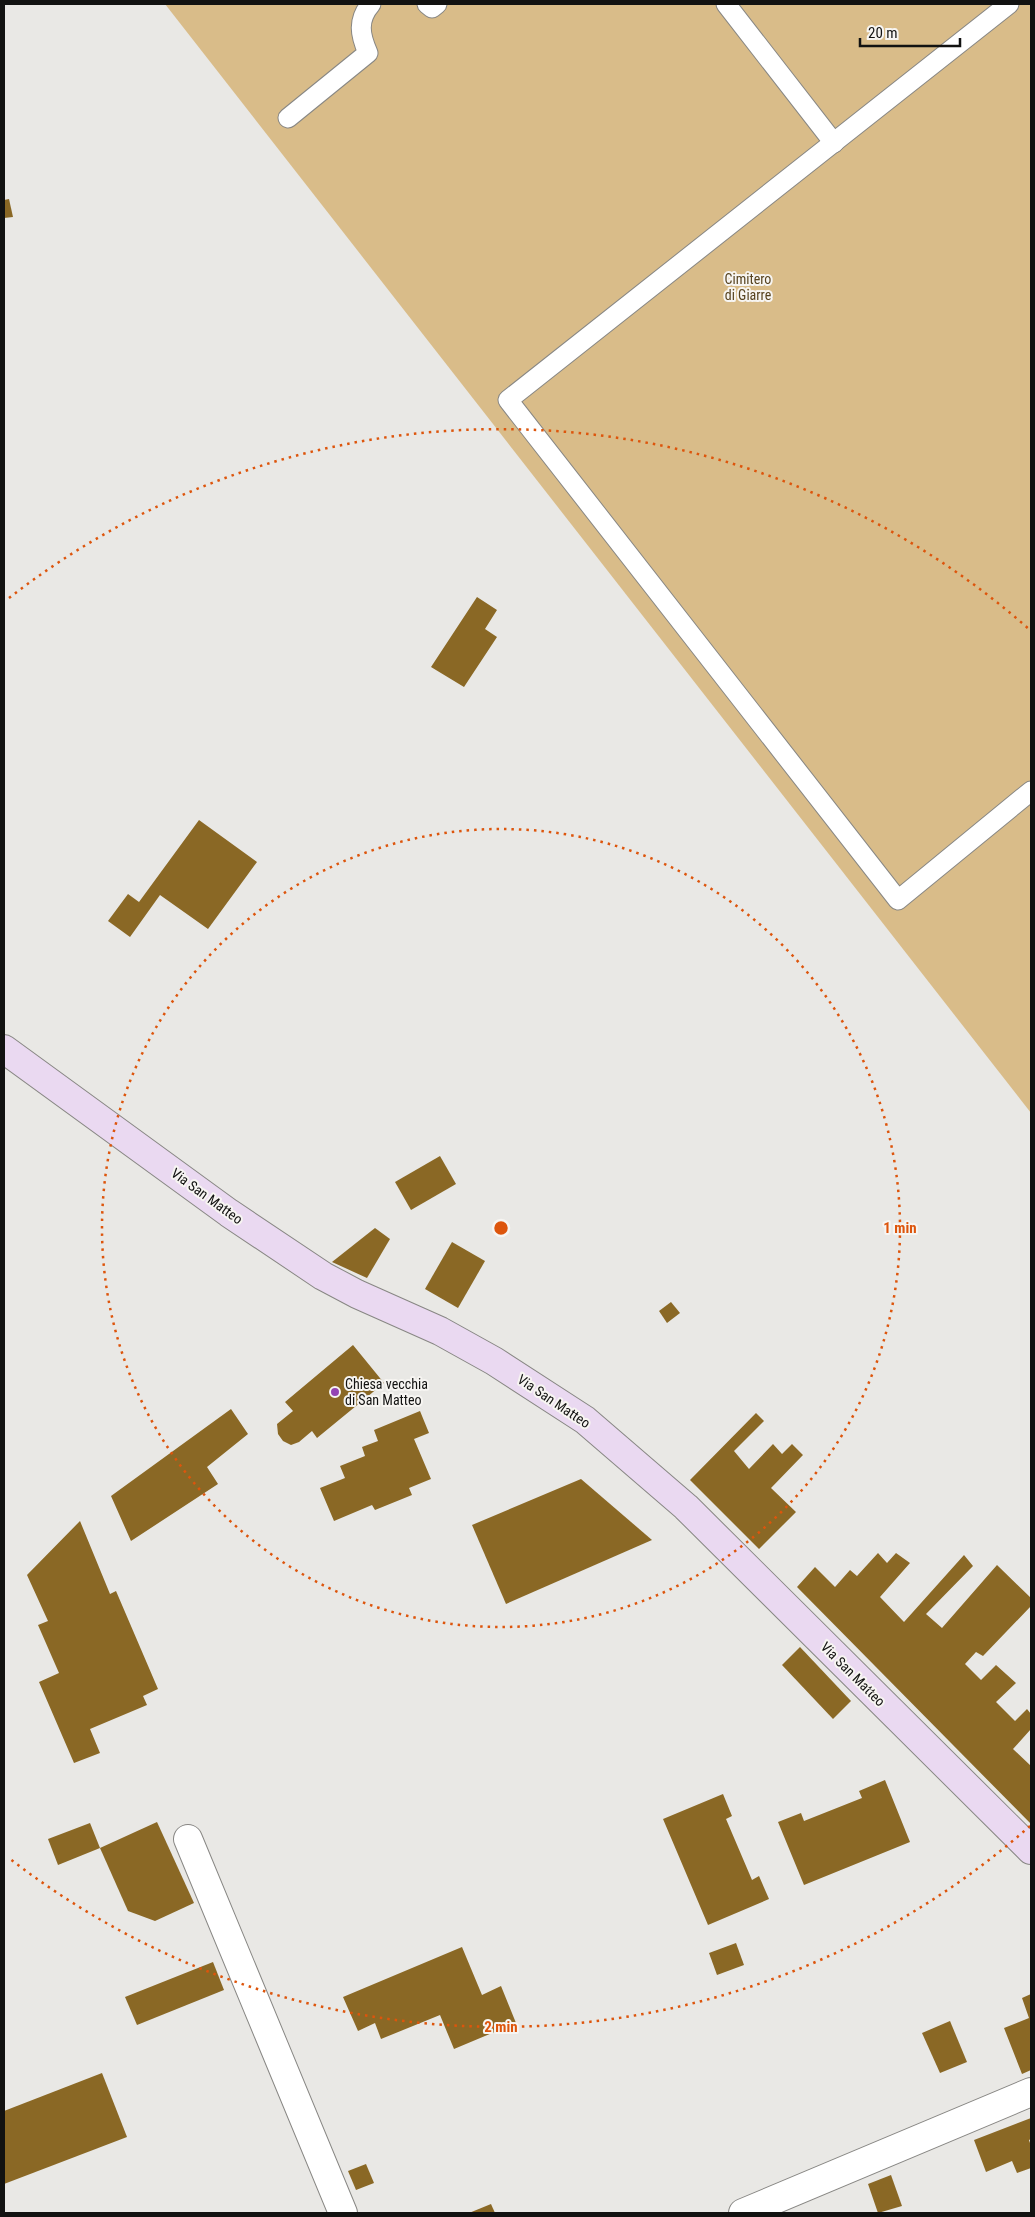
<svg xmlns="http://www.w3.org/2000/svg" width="1035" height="2217" font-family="'Roboto Condensed',sans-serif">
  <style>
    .green { fill: #d9bc89 }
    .building { fill: #8a6825 }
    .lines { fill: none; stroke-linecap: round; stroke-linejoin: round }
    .lane-casing { stroke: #888784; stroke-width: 21 }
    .street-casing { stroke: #888784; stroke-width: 30 }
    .secondary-casing { stroke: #888784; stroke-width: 30 }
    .lane { stroke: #fff; stroke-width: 19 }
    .street { stroke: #fff; stroke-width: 28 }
    .secondary { stroke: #ead9f1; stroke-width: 28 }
    .ring { fill: none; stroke: #dd550c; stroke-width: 2.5; stroke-dasharray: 2.5 5 }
    .poi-dot { fill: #9343b3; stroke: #f7f5f2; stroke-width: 2 }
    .labels { text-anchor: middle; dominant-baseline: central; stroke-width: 4; stroke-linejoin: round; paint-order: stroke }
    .park-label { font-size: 14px; fill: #57431f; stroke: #f7f5f2 }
    .street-label { font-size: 14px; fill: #121211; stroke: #f7f5f2 }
    .poi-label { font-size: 14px; fill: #121211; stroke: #f7f5f2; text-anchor: start }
    .centre { fill: #dd550c; stroke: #f7f5f2; stroke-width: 2.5 }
    .ring-label { font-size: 15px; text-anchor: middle; font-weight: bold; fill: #dd550c; stroke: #f7f5f2; stroke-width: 4; stroke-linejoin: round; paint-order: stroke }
  </style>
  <rect width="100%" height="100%" fill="#e9e8e5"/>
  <polygon class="green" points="165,4 1031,4 1031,1113"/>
  <g class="building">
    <polygon points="9,199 13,217 4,218 4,200"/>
    <polygon points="477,597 497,610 485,629 497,637 464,687 431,667"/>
    <polygon points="199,820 257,862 208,929 160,895 130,937 108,921 128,894 139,902"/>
    <polygon points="440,1156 456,1184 411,1210 395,1182"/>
    <polygon points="375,1228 390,1239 367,1278 332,1262"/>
    <polygon points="452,1242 485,1261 458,1308 425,1289"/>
    <polygon points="671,1302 680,1313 667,1323 659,1311"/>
    <polygon points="353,1345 384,1383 317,1438 312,1431 299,1442 291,1445 283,1441 278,1434 277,1424 293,1411 285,1402"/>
    <polygon points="231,1409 248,1434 207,1467 218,1484 131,1541 111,1496"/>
    <polygon points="420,1411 429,1433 414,1439 431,1479 409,1488 412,1495 375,1510 372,1505 334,1521 320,1488 345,1478 340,1466 365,1456 362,1447 378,1441 374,1430"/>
    <polygon points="756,1413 764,1421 734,1451 749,1469 773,1444 782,1454 792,1444 803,1455 771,1488 796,1512 759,1549 690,1480"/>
    <polygon points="581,1479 652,1540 506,1604 472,1525"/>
    <polygon points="80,1521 110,1594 116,1591 158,1689 143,1696 147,1705 90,1729 100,1753 74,1763 39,1682 59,1673 38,1625 48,1621 27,1575"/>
    <polygon points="878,1553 887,1563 896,1553 910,1563 880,1597 904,1622 964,1555 973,1566 926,1614 942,1628 997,1565 1031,1598 1031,1606 983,1656 976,1652 965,1664 981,1680 996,1665 1016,1683 996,1702 1015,1721 1027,1709 1031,1714 1031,1729 1013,1749 1031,1766 1031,1824 797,1587 815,1567 835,1587 850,1570 857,1576"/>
    <polygon points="800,1647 851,1701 833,1719 782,1665"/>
    <polygon points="885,1780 910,1842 804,1885 778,1822 801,1813 804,1821 862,1798 859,1791"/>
    <polygon points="723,1794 732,1816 726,1819 752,1880 759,1876 769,1899 708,1925 663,1819"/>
    <polygon points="157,1822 194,1903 155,1921 128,1911 100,1848"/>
    <polygon points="90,1823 100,1848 58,1865 48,1839"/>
    <polygon points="736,1943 744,1965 717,1975 709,1953"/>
    <polygon points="462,1947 482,1995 501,1986 516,2023 454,2049 440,2015 381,2039 375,2023 358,2031 343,1997"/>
    <polygon points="213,1962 224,1990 137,2025 125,1997"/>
    <polygon points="1031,1994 1031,2070 1022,2074 1004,2028 1029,2018 1022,1998"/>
    <polygon points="950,2021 967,2062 940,2073 922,2033"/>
    <polygon points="102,2073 127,2137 4,2184 4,2111"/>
    <polygon points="1031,2118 1031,2139 1029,2140 1031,2146 1031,2168 1017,2173 1012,2161 986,2172 974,2140"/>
    <polygon points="366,2164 374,2183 356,2190 348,2171"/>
    <polygon points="891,2175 902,2206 878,2213 868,2184"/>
    <polygon points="491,2204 495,2213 469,2213"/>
  </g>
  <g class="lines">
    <defs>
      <g id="lane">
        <polyline points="427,4 432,8 437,4"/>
        <polyline points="726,4 834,143"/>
        <polyline points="1009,4 508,400 898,900 1031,791"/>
        <path d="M288,118L368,53C360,35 357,20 371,4"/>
      </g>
      <g id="street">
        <polyline points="188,1839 343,2213"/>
        <polyline points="743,2213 1031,2092"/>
      </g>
      <polyline id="secondary" points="4,1049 229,1213 323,1276 357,1294 440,1331 494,1361 585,1420 686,1507 1031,1850"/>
    </defs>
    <use href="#lane" class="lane-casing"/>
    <use href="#street" class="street-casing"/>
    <use href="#secondary" class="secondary-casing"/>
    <use href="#lane" class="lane"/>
    <use href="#street" class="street"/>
    <use href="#secondary" class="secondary"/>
  </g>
  <g class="ring">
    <circle cx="501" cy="1228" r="399"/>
    <path d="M1030 1826A799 799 0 0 1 9 1858M9 598A799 799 0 0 1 1030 630"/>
  </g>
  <circle class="poi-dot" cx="335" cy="1392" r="5"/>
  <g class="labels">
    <g class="park-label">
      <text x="748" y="279">Cimitero<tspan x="748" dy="16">di Giarre</tspan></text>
    </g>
    <g class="street-label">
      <text transform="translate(207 1196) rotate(36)">Via San Matteo</text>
      <text transform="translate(554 1401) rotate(34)">Via San Matteo</text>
      <text transform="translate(853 1674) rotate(45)">Via San Matteo</text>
    </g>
    <g class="poi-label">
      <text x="345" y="1384">Chiesa vecchia<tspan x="345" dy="16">di San Matteo</tspan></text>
    </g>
  </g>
  <circle cx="501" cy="1228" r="8" class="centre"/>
  <g class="ring-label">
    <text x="900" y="1233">1 min</text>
    <text x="501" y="2032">2 min</text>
  </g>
  <rect width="1035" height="2217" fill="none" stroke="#121211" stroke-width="10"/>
  <path d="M860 38v8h100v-8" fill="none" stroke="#121211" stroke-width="2.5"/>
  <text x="868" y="38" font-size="15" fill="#121211" stroke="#f7f5f2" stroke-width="4" paint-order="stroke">20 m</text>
</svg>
